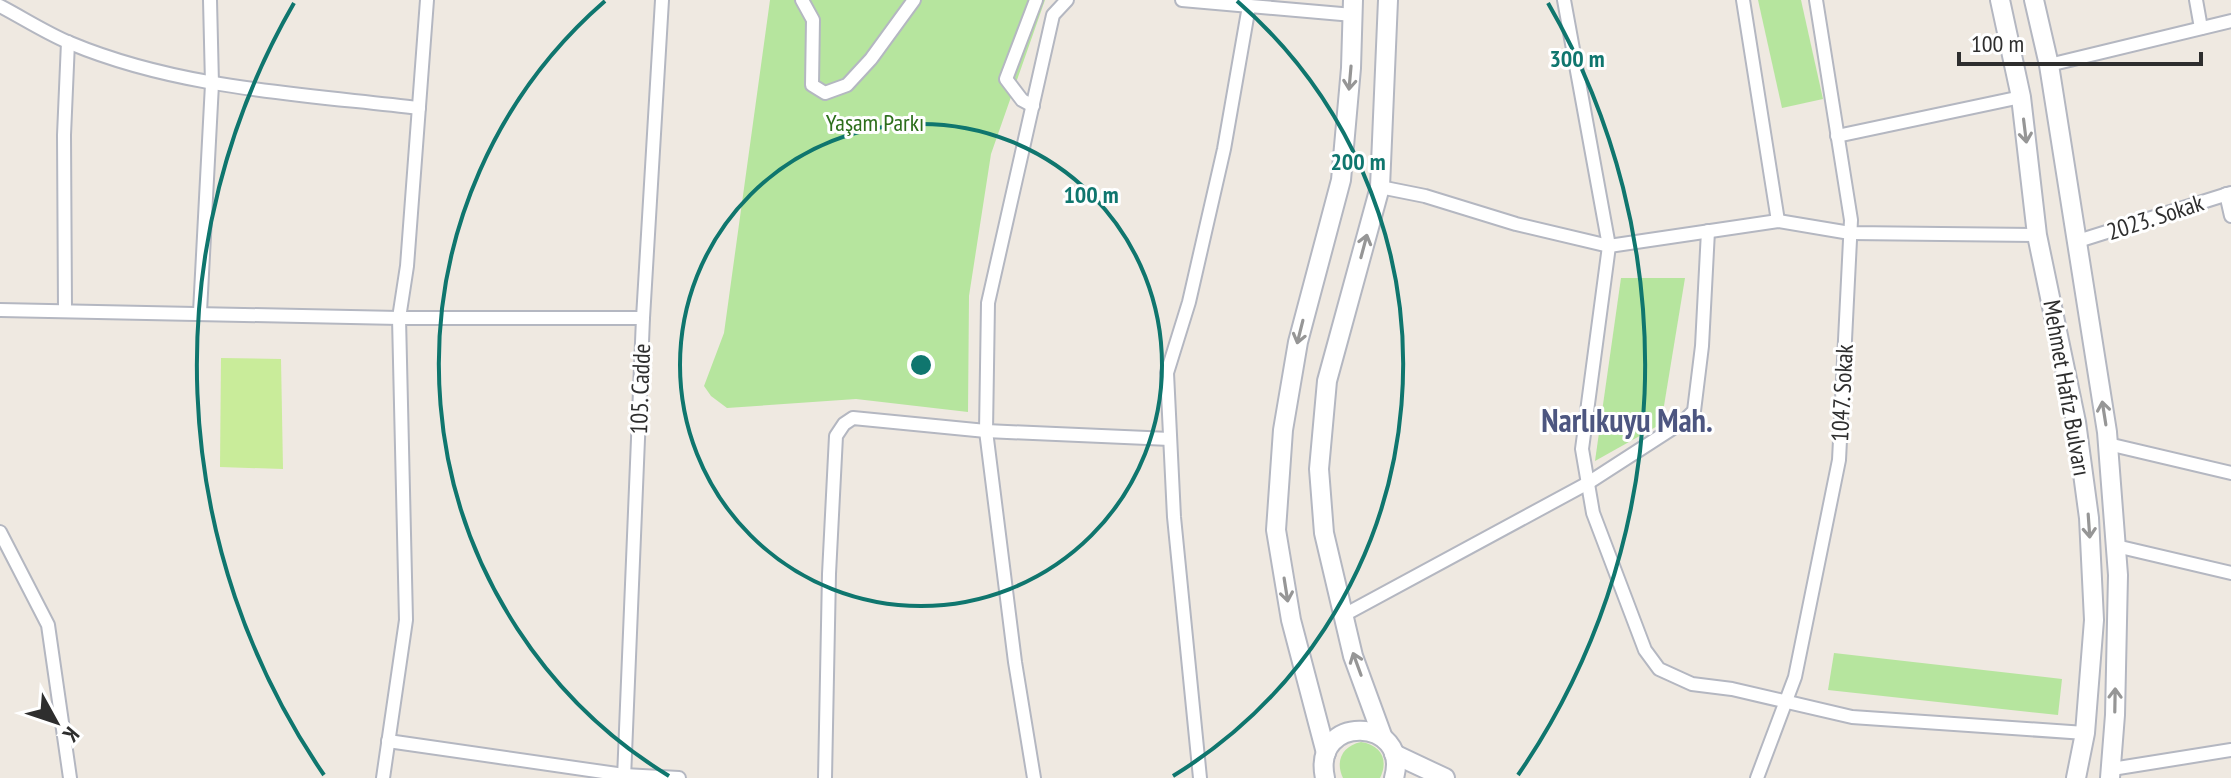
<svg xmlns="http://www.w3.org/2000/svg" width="2231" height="778" font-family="'PT Sans Narrow',sans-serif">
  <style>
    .green { fill: #b6e59e }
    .pitch { fill: #c9ec9a }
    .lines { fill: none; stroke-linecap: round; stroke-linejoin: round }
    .minor-casing { stroke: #b4b7c1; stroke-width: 16 }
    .secondary-casing { stroke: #b4b7c1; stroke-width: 22 }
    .minor { stroke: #fff; stroke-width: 12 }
    .secondary { stroke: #fff; stroke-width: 18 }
    .oneway { stroke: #969696 }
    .ring { fill: none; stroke: #0f766e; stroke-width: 4 }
    .labels { text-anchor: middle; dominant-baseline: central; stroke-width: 6; stroke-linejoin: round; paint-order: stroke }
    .park-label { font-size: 24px; fill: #2c6e1b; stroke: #fff }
    .street-label { font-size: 24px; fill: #2e2e2e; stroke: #fff }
    .district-label { font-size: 32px; font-weight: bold; fill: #4d5680; stroke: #fff }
    .centre { fill: #0f766e; stroke: #fff; stroke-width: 4 }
    .ring-label { font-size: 24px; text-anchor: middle; font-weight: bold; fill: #0f766e; stroke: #fff; stroke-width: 6; stroke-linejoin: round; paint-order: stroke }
  </style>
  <rect width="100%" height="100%" fill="#efe9e1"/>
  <g class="green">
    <polygon points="770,0 1045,0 991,154 969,296 968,412 856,399 727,408 711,396 704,386 724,333"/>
    <polygon points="1758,0 1801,0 1823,99 1782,108"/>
    <polygon points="1621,278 1685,278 1661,424 1595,461"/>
    <polygon points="1834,653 2062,679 2058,715 1828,690"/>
    <path d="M1361,742C1381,745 1389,760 1380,778H1343C1335,761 1342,746 1361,742Z"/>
  </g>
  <polygon class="pitch" points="221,358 281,359 283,469 220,467"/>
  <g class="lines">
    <defs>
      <g id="minor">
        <polyline points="802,0 813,20 812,85 825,93 847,85 871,59 914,0"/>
        <polyline points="1182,0 1353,15"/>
        <polyline points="1564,0 1609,246 1582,449 1593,513 1645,650 1659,669 1692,684 1732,689 1852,717 2085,733"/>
        <polyline points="1743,0 1778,221"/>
        <polyline points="2196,0 2201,28"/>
        <path d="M0,6C23,18 46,33 70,43C180,89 302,94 419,108"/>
        <polyline points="2049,65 2231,21"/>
        <polyline points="1033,106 1022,100 1006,79 1036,0"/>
        <polyline points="1837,136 2021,97"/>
        <polyline points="1380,187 1425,196 1516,224 1609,246 1778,221 1850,233 2037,235"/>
        <polyline points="2226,194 2231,216"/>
        <polyline points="2078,241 2231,193"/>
        <polyline points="0,310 399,318 643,318"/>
        <polyline points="65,310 64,135 68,42"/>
        <polyline points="200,312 212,84 210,0"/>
        <polyline points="2108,444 2231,473"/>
        <polyline points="0,532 48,625 70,778"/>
        <polyline points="2116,546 2231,573"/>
        <polyline points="1344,615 1588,483 1684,421 1694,411 1702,346 1708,231"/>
        <polyline points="388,741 624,775 679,778"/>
        <polyline points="2112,769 2231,750"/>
        <polyline points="383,778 406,620 399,318 407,266 427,0"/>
        <polyline points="624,778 643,318 662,0"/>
        <polyline points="825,778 829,574 836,436 844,424 853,418 986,431 1170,439"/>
        <polyline points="1034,778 1015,662 986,431 988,303 1053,15 1067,0"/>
        <polyline points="1200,778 1174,517 1167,373 1189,302 1224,149 1249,6"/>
        <polyline points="1757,778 1795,677 1839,460 1851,220 1816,0"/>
      </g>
      <g id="secondary">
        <polyline points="2000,0 2021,97 2037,235 2076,422 2089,518 2094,620 2085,733 2076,778"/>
        <polyline points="2034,0 2049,65 2107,432 2118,575 2115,715 2110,778"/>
        <polyline points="1383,738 1353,656 1324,533 1319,469 1327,381 1380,187 1388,0"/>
        <polyline points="1326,753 1291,620 1276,530 1283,430 1298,342 1341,180 1351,68 1353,0"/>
        <polyline points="1394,754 1445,778"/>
        <path d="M1325,778C1311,713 1411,717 1394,778"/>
      </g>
    </defs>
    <use href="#minor" class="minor-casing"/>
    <use href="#secondary" class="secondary-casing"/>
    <use href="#minor" class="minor"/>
    <use href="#secondary" class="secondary"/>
  </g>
  <defs><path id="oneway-shaft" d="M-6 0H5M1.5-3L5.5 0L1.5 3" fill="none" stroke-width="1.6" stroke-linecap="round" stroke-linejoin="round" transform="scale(2)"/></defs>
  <g class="oneway">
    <use href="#oneway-shaft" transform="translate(1350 78) rotate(95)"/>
    <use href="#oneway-shaft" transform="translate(2025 131) rotate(83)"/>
    <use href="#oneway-shaft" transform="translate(1364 246) rotate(-75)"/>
    <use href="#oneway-shaft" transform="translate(1300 332) rotate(104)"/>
    <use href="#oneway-shaft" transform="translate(2104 413) rotate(-99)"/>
    <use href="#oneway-shaft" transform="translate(2089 526) rotate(86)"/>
    <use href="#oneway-shaft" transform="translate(1286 590) rotate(81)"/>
    <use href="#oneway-shaft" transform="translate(1357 664) rotate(-110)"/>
    <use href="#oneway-shaft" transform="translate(2115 700) rotate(-89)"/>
  </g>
  <g class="ring">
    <circle cx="921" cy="365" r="241"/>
    <path d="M669 776A482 482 0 0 1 605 1M1237 1A482 482 0 0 1 1173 776"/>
    <path d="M324 775A724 724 0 0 1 294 3M1548 3A724 724 0 0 1 1518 775"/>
  </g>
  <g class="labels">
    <g class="park-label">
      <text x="875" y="122">Yaşam Parkı</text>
    </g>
    <g class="street-label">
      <text transform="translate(2155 217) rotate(-18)">2023. Sokak</text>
      <text transform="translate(2067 388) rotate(80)">Mehmet Hafız Bulvarı</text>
      <text transform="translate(640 389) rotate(-88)">105. Cadde</text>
      <text transform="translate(1842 393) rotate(-87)">1047. Sokak</text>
    </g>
    <g class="district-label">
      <text x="1627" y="420">Narlıkuyu Mah.</text>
    </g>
  </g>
  <circle cx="921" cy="365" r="12" class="centre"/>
  <g class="ring-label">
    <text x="1577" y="67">300 m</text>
    <text x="1358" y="170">200 m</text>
    <text x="1091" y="203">100 m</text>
  </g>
  <g transform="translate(56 722) rotate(130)" stroke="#ffffff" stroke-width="6" paint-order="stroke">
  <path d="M0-6L14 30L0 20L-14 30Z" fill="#2e2e2e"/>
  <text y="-12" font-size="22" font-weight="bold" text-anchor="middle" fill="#2e2e2e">K</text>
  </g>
  <path d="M1959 52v12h242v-12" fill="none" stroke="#2e2e2e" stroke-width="4"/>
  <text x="1971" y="52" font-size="24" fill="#2e2e2e" stroke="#ffffff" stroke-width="6" paint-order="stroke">100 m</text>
</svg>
